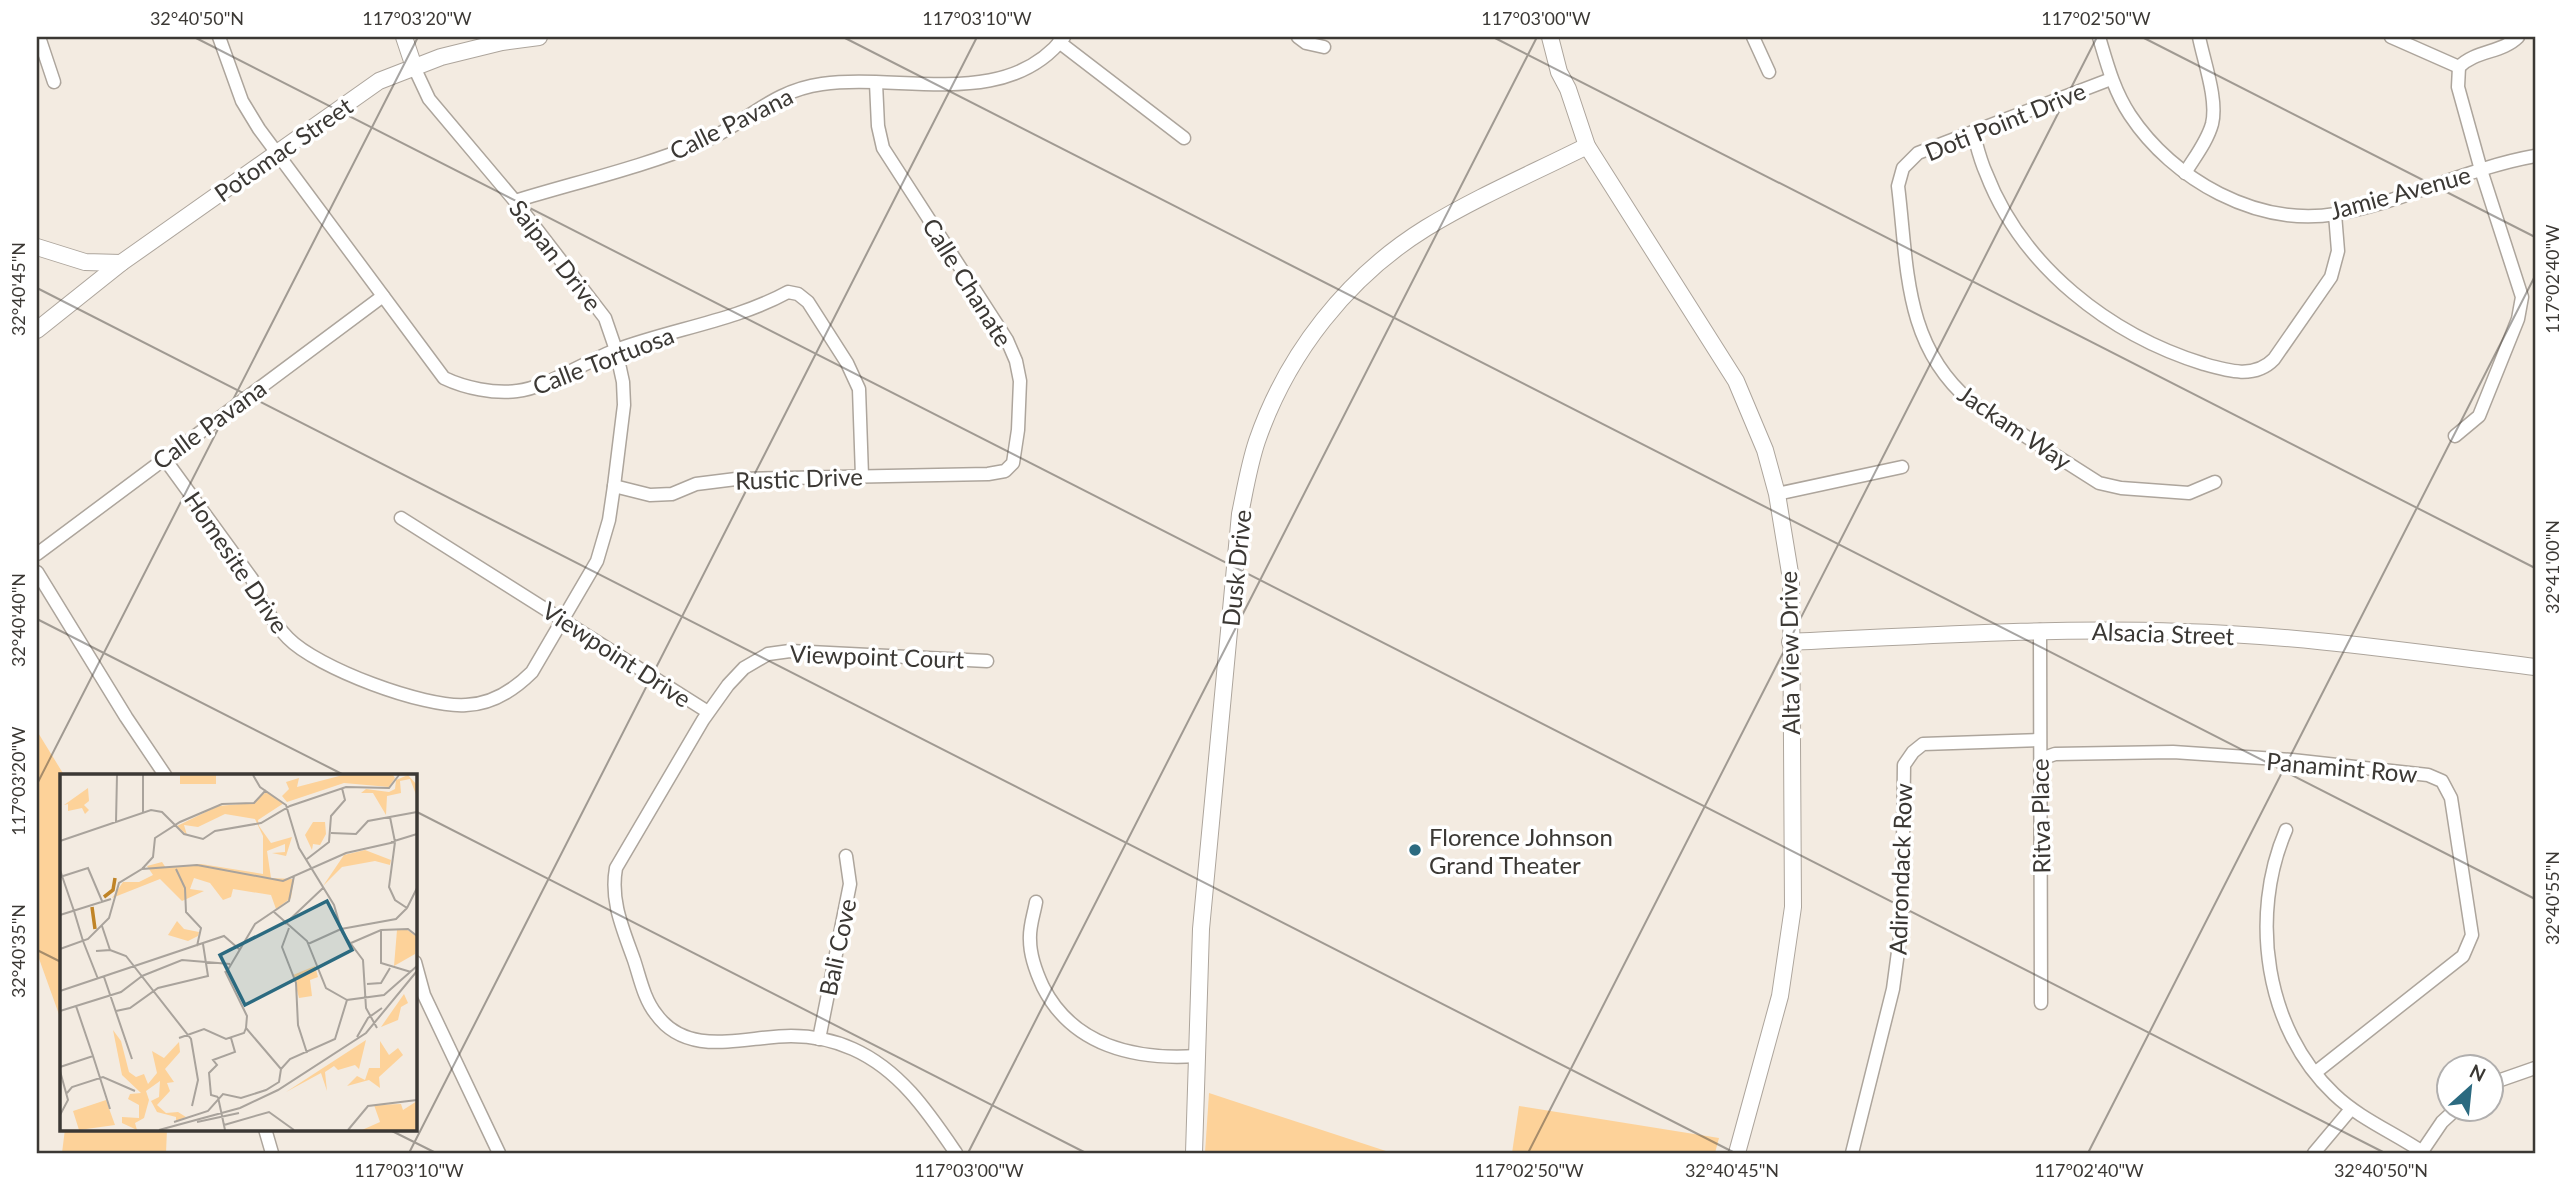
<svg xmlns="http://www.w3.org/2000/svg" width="2572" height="1190" font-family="Lato,sans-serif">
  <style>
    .green { fill: #fdd299 }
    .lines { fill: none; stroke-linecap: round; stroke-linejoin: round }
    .minor-casing { stroke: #ada59c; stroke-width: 15 }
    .tertiary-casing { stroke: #ada59c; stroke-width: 18 }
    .minor { stroke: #fff; stroke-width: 12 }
    .tertiary { stroke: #fff; stroke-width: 16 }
    .ticks { fill: none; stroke: #3b3834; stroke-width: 2; stroke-opacity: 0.45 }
    .poi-dot { fill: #2b6a80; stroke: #fff; stroke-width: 2.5 }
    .labels { text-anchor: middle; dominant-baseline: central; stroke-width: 7; stroke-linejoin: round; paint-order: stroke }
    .street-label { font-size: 24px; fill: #3b3834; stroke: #fff }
    .poi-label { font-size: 24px; fill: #3b3834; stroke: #fff; text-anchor: start }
    .inset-river { fill: none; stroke: #c08427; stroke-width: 3.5 }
    .inset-road { fill: none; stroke: #a9a39c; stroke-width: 2 }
    .view { fill: #2b6a80; fill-opacity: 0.15; stroke: #2b6a80; stroke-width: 3.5 }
    .inset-edge { fill: none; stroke: #3b3834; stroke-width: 3.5 }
    .neatline { fill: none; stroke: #3b3834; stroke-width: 2.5 }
    .ticks-label { font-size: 18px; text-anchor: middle; fill: #3b3834 }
  </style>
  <rect width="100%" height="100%" fill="#f3ebe1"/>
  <g class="green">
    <polygon points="37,731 64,775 61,775 61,1020 37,953"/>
    <polygon points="1209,1093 1392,1153 1205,1153"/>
    <polygon points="1519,1106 1719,1138 1715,1153 1512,1153"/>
    <polygon points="65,1129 167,1129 166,1153 62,1153"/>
  </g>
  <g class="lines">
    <defs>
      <g id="minor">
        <polyline points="39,37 54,82"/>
        <path d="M219,37L242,101L259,129L444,378C465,388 494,394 517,391C543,389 589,360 616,350C672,329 735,321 788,292L798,294L808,302L847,363L859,389L862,476"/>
        <polyline points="1298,37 1306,43 1324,47"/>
        <polyline points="1753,37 1769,72"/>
        <path d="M2099,37C2107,64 2114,91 2130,115C2173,180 2257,227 2336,214C2404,202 2467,168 2535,156"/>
        <polyline points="2391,37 2459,67"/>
        <polyline points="1059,42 1184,138"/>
        <path d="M2459,67C2476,50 2502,53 2518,37"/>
        <path d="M2111,79L1918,153L1903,168L1898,186C1908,266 1903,344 1970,401L2099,483L2121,488L2189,493L2215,482"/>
        <path d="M1973,132C1977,146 1980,160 1986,173C2022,267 2110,335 2204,364C2228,371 2255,379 2274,359L2331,277L2338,251L2335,214"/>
        <path d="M2185,173C2194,158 2207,142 2212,124C2218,100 2204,62 2199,37"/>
        <path d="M515,201C577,182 643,167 703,142C747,123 771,91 822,84C901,73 1007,111 1064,37"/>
        <polyline points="2455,436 2479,416 2518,319 2522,297 2481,170 2458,87 2459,67"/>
        <path d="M164,458L252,579C260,600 272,622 288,638C317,668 424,708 466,705C492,704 514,690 532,672L597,561L609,520L614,486L624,405L623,382L616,350L605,318L515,201L429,99L414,67"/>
        <polyline points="614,486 650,495 672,494 696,484 736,479 988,474 1005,471 1013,463 1018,430 1020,381 1016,361 1007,340 883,148 878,126 876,83"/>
        <polyline points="1777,494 1902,467"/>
        <polyline points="401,518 708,712"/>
        <polyline points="37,554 383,296"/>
        <polyline points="37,572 126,717 165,775"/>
        <polyline points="2040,630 2041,1003"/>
        <polyline points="2041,759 2055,754 2173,752 2292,760 2428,775 2442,781 2451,798 2472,935 2463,956 2316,1072"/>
        <path d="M2286,830C2249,916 2265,1029 2334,1094C2360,1119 2395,1133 2424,1153"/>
        <path d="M1036,902C1034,914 1029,927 1030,940C1030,956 1036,972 1043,987C1073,1046 1135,1060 1196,1056"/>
        <polyline points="415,962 424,995 499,1153"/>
        <polyline points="819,1039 850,884 846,856"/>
        <polyline points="2492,1083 2535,1068"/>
        <polyline points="265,1129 272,1153"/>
        <path d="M956,1153C928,1112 900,1070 853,1049C833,1040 812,1036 791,1036C745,1036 688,1059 656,1014C644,999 640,978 634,960C623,929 610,901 616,868L703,720L728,685L744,668L768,654L790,651L987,661"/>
        <polyline points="1852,1153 1893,989 1902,922 1904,765 1913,752 1923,744 2039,740"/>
        <polyline points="2314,1153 2351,1109"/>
        <polyline points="2421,1153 2442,1122 2455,1110"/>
      </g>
      <g id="tertiary">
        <polyline points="404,37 414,67"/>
        <polyline points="1550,37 1559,72 1568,89 1587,146 1736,381 1765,450 1777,494 1791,579 1793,907 1780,996 1737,1153"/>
        <polyline points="37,247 85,262 121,263"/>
        <polyline points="37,330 121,263 379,81 441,57 502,42 539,37"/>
        <path d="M1790,642C1921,636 2051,627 2182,632C2300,635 2418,653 2535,667"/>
        <path d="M1194,1153L1201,929L1240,514C1245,490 1249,465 1257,441C1287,354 1347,277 1426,228C1477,197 1533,173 1587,146"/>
      </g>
    </defs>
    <use href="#minor" class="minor-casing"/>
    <use href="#tertiary" class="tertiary-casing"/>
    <use href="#minor" class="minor"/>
    <use href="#tertiary" class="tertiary"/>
  </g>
  <path class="ticks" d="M194,37L2385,1153M843,37L2535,899M1493,37L2535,568M2142,37L2535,237M37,288L1735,1153M37,619L344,775M37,784L418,37M415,811L1086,1153M37,950L61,962M388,1129L436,1153M409,1153L977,37M968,1153L1537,37M1528,1153L2097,37M2088,1153L2535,276"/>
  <circle class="poi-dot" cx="1415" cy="850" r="7"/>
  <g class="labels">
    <g class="street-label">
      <text transform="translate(2005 121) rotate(-22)">Doti Point Drive</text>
      <text transform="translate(731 123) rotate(-26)">Calle Pavana</text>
      <text transform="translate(283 149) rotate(-35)">Potomac Street</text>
      <text transform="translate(2400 192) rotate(-15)">Jamie Avenue</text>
      <text transform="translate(556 255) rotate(52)">Saipan Drive</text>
      <text transform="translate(968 282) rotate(58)">Calle Chanate</text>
      <text transform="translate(603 360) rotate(-21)">Calle Tortuosa</text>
      <text transform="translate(209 424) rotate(-36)">Calle Pavana</text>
      <text transform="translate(2015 427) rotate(34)">Jackam Way</text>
      <text transform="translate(799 478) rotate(-2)">Rustic Drive</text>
      <text transform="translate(237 562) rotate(56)">Homesite Drive</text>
      <text transform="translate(1236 568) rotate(-84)">Dusk Drive</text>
      <text transform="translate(2163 633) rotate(2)">Alsacia Street</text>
      <text transform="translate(1789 653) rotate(-91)">Alta View Drive</text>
      <text transform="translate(617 654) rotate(33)">Viewpoint Drive</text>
      <text transform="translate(877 656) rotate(2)">Viewpoint Court</text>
      <text transform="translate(2342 767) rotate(5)">Panamint Row</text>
      <text transform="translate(2040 816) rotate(-91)">Ritva Place</text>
      <text transform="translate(1900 869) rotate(-88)">Adirondack Row</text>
      <text transform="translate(837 947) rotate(-78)">Bali Cove</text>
    </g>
    <g class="poi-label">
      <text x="1429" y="836">Florence Johnson<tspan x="1429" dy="28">Grand Theater</tspan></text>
    </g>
  </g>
  <g transform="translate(60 774)">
    <rect width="357" height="357" fill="#f3ebe1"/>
    <path d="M120,1H156V10H120ZM283,1H333L335,4L329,13L284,9L227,28L222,22L229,15L226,8L239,4L237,13ZM348,1L357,11V23L350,5L340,7L341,19L327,22L326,41L313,19H301L306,15L329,18L335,15L336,6ZM28,14L29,27L24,31L29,36L25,40L22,34L8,37V30L4,31ZM206,18L224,29L198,46L199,52L211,69L232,63L226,82L212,79L225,78V70L207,77L211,104L234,105L231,124L216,135L211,121L173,115L171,123L163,126L150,109L134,104L130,115L144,117L122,127L100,105L52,124L63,108H79L93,101L87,92L102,88L106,94L141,90L203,100V62L195,45L165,40L138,53L124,51L127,61L117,52L158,32L193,29ZM253,48H265L266,60L260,71L253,70L252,76L245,61ZM305,76L331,86L330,91L315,87L282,93L263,112L284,81ZM117,147L124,155L139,158L138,162L128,167L108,161ZM346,155L357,163L355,180L334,192L337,156ZM255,192L258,203L250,206L252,222L239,224L233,201ZM344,220L348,229L341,233L338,246L321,253ZM53,256L61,267L69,298L76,303L84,300L88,310L97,299L92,277L104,284L119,268L120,278L105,295L114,308L107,309L110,317L97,331L106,339L118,338L126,343L116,347V343L97,338L91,327L99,323L100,307L86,317L89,326L84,344L75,349L77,356L62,349V343L79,344V331L68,325L70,320L81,319L62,301ZM306,266L299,295L295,291L278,296L274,292L265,298L267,317L261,299L226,318ZM320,267L329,281L338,274L343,281L319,303L320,314L309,306L287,312L297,302L305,306L309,294H320ZM46,326L55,351L19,356L13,337ZM357,327V356H302L320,348L314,331L341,330L343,336Z" fill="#fdd299"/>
    <path class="inset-river" d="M44,123L53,116L55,104M32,133L35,155"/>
    <path class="inset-road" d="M193,1L200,13L226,31L239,74L274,131L282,158L303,186L306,234L317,254M83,38V1M330,43L335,68M56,48L57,1M115,51L124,60L143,65L155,57L201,49L230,32L286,13L329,14L339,1M271,59L296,60L308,47L357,38M0,67L91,36L102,38L115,51M331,68L357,60M335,68L329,113L335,126L347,134M247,85L269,68L271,42L285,26L282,14M82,95L93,83L95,64L120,48L162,30L194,29L206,16M116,95L125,114L126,138L141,154L137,172M0,96L14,137M0,103L28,94L42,127M347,134L357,114M14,137L23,167M214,138L247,167L266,214L287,226M0,141L51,125M225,150L263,114M229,154L222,173L236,209L238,251L247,279M281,155L336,145L347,134M321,156V189L351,198M23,167L38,205M291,169L321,156L348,155L357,162M248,170L281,155M0,175L28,165L49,144L59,109L82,95L137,91L223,107L286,79L335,68M50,176L66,182L131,265L138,306L132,332M36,177L50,176L42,152M165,197L187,242L186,254M166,199L195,150L229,127L234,102M82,202L122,186L170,190M44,203L72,285M307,210L321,209L330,194M0,217L164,162L179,175M16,232L33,282M0,237L61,218L82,202M56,237L70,234L98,214L148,202L143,170M186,254L221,295M297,263L308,244L322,234M119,264L144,255L166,265L184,259L186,254M0,293L33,282L50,335M0,297L8,326L0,341M7,319L12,313L43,303L75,317M158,323L151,321L149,299L157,291L153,286L175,278L171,264M158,323L165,356M114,348L148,337L163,320L181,324L206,316L219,308L221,295L230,285L275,265L287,226L324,221L357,192M137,348L179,339M164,351L209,338L234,356M99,356L180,334L218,316L306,259L357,197M288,356L308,332L357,326"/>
    <path class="view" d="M267,127L292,176L185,231L160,181Z"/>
    <rect width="357" height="357" class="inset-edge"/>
  </g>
  <rect width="2572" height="1190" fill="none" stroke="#ffffff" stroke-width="77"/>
  <g transform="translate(2470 1088) rotate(27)"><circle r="33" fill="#ffffff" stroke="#b1afae" stroke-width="2"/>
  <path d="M0-5L12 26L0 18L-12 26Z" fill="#2b6a80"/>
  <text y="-10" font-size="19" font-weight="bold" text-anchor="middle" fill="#3b3834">N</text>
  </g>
  <rect x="38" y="38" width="2496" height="1114" class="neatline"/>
  <g class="ticks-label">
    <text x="197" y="25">32°40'50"N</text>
    <text x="417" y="25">117°03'20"W</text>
    <text x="977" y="25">117°03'10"W</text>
    <text x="1536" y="25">117°03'00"W</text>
    <text x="2096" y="25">117°02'50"W</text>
    <text transform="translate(2553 279) rotate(-90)" y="6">117°02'40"W</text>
    <text transform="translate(19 289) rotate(-90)" y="6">32°40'45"N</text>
    <text transform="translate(2553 567) rotate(-90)" y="6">32°41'00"N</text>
    <text transform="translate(19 620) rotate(-90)" y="6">32°40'40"N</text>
    <text transform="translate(19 781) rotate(-90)" y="6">117°03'20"W</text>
    <text transform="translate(2553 898) rotate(-90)" y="6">32°40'55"N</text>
    <text transform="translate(19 951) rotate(-90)" y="6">32°40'35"N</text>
    <text x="409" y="1177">117°03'10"W</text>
    <text x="969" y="1177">117°03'00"W</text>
    <text x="1529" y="1177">117°02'50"W</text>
    <text x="1732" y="1177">32°40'45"N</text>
    <text x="2089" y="1177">117°02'40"W</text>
    <text x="2381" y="1177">32°40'50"N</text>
  </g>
</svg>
